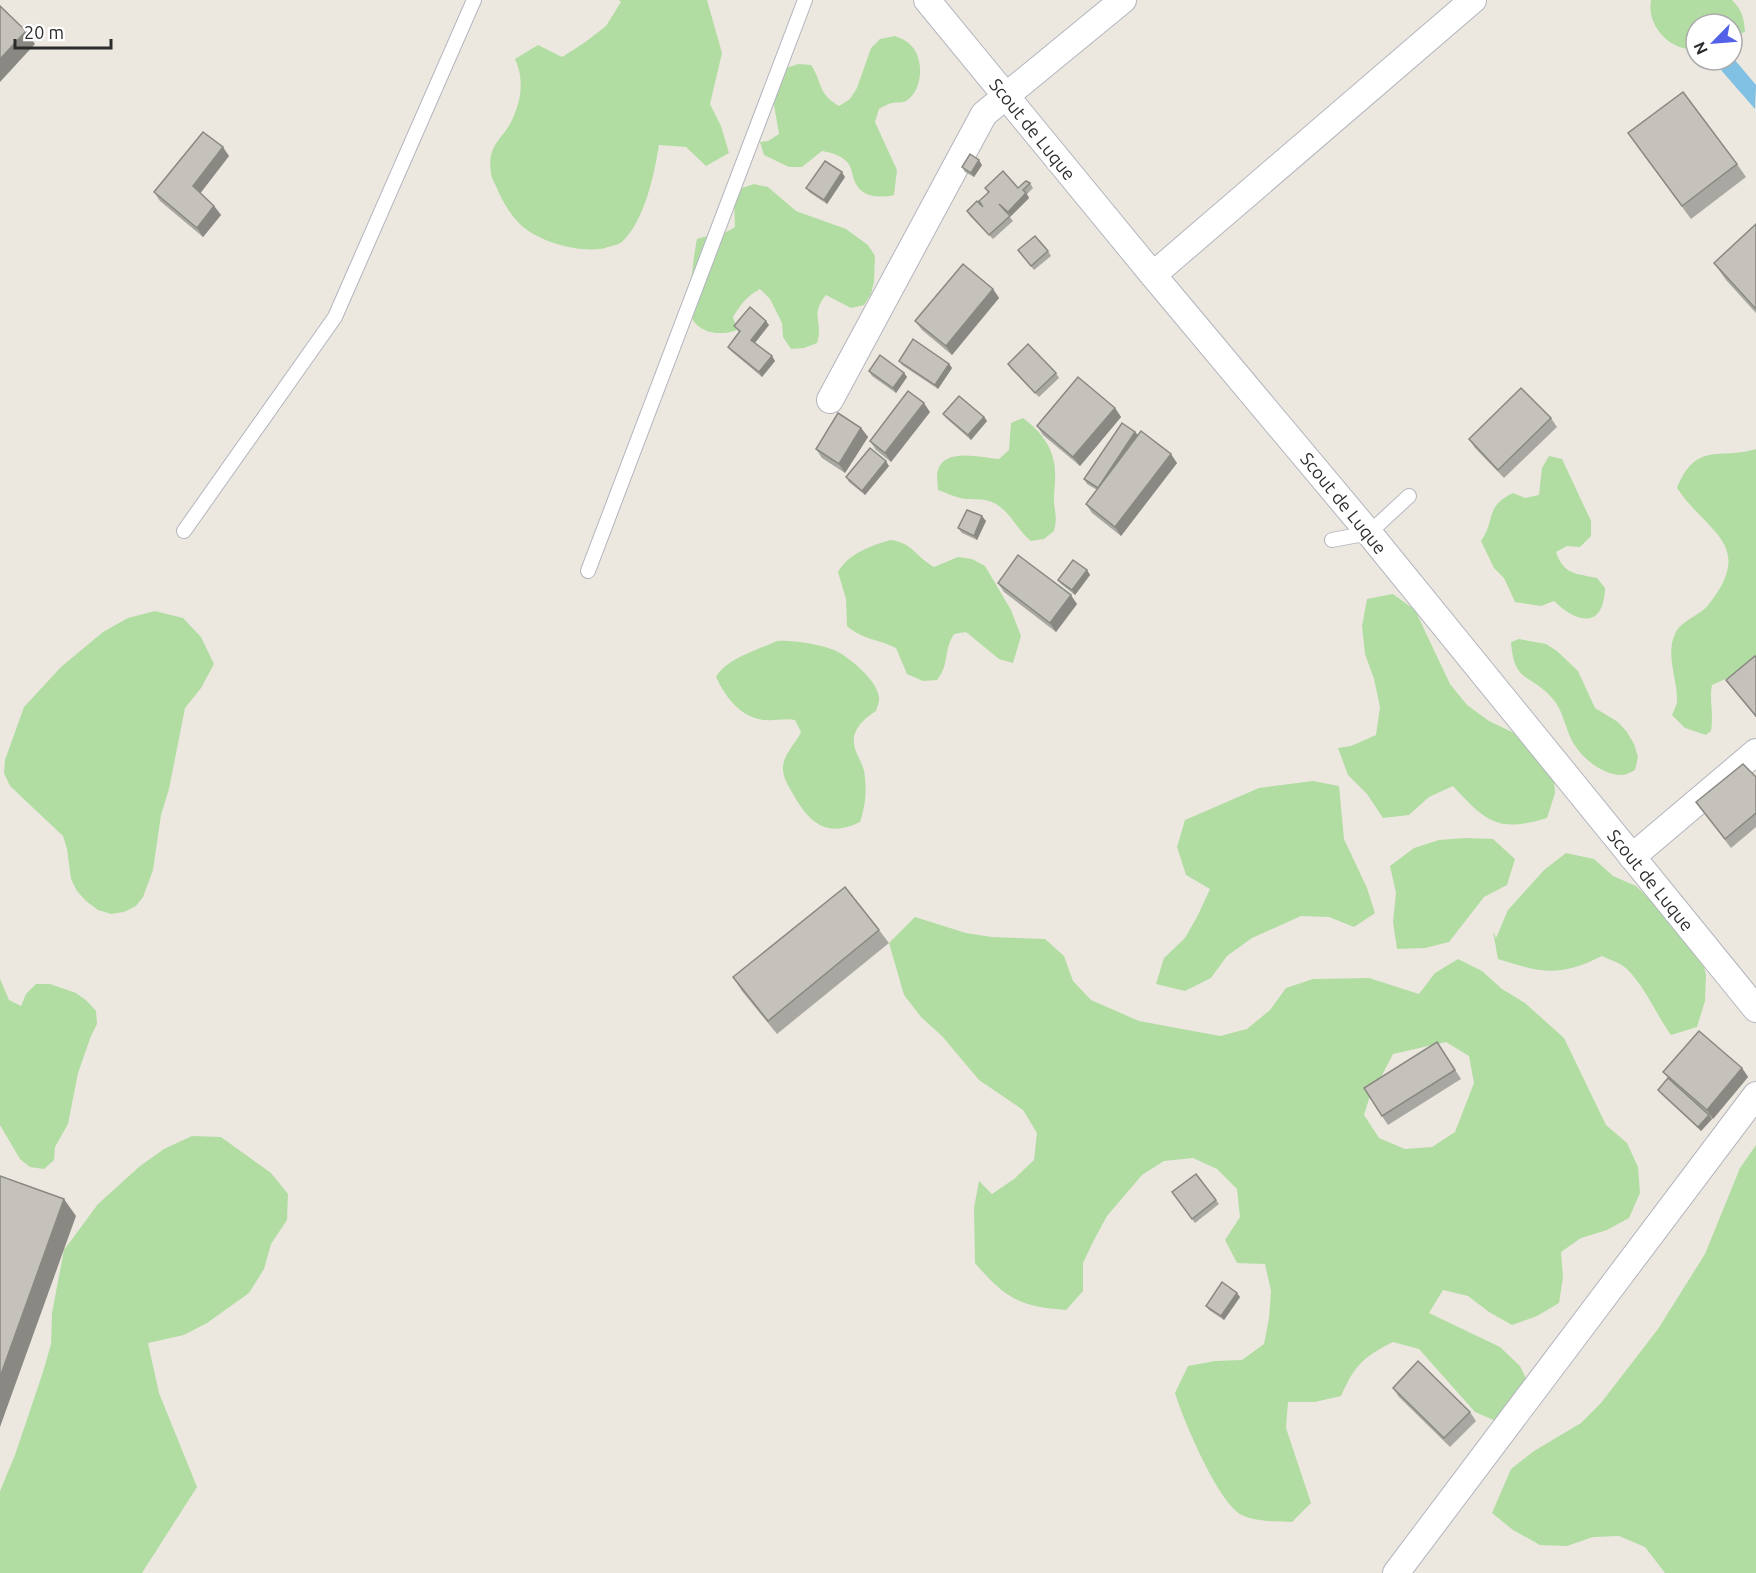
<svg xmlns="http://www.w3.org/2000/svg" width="1756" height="1573" font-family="Ubuntu,sans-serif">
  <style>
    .green { fill: #b1dda2; fill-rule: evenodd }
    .water { fill: #7fc0e3 }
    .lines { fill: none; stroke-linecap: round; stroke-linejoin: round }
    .lane-casing { stroke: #b3b5be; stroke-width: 16 }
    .street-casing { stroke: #b3b5be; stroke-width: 28 }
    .lane { stroke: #fff; stroke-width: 14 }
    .street { stroke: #fff; stroke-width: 26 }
    .wall { fill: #a9a7a1 }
    .shaded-wall { fill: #8a8883 }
    .building { fill: #c5c2bb; stroke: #8a8883; stroke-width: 1.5 }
    .labels { text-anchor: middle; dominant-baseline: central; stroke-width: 5; stroke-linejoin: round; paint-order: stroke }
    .street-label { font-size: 18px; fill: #2c2c2c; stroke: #fff }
  </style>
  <rect width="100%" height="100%" fill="#ece8e0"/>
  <g class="green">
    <path d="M619,0H707L722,53L710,104L721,126L729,153L706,166L686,147L659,145C654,175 645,220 622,242C618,245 610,246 605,248C579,254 534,241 517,221C507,210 501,198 496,186C494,182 491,177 491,173C487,147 499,142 510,124C521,103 525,81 515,59L538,45L562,57L584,43L606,26L621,2Z"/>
    <path d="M1651,0H1732C1742,10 1744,18 1745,32L1732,36V24H1696V49C1670,52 1646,25 1651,0Z"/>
    <path d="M895,36C903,39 909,42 914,49C924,64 922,91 906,101C902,103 897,102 892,103C887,104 883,107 879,109L875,122L897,170L894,195C882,198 863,198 856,184C852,177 853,170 848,163C841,155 832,153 822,151L802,167H789L764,155L760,142L768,141L779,134L772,93L784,69L798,64L811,65C823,83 817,93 839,106L850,99L857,88L871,48L880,39Z"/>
    <path d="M754,184L768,187L796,211L846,229L868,245L875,256L874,282L871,294L864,305L851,308L826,295C809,316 824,321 817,343L804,348L791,349L783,337L782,323L770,299L760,289C747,296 741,304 733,317L737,330C723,336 699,334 692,318C687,307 694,252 697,239C712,234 722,236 735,227L734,198L742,188Z"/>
    <path d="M1023,418C1043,433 1057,452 1055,479C1055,486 1054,492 1054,498C1054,513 1058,515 1054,531L1044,539L1031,541C1016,529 1011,512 994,503C984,498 976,500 966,499C956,498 947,493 938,490C938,484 936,475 938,470C945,447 982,458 999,459L1009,450L1011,423Z"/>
    <path d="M1756,449V662L1737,674L1712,685C1709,699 1714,715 1711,731L1706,735L1685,728L1672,715C1674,711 1676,706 1677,702C1678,680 1665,655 1675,634C1681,620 1700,616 1709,604C1756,544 1707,533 1677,488C1696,441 1719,460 1756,449Z"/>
    <path d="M1549,456L1562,459L1591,521V536L1580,547L1567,546L1556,552C1564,575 1575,573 1597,578L1605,588C1604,629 1577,624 1554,601L1541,606L1515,602L1504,578L1494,568L1481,541C1496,520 1484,507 1513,493L1525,498L1539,495L1542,468Z"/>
    <path d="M891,540C914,544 915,556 934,567L958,557L972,559L985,566L1011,610L1021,636L1013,663L999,659L966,632L954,634C943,651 950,664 937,680L923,681L907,674L896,648C878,639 863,640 847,626L846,599L838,572C848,554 872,545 891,540Z"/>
    <path d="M1393,594L1415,610L1450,684L1467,705L1489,721L1539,745L1553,767L1555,793L1547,818C1498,833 1486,822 1453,786L1429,797L1409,815L1383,818L1367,794L1348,775L1338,748L1351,746L1376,735L1380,707L1374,679L1365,654L1362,626L1367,599Z"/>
    <polygon points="155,611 183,618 201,637 214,664 201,688 185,708 169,789 161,815 153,870 143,897 136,906 124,912 111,914 98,910 86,901 77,891 71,879 67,849 63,836 10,786 4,773 5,760 24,707 61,667 103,632 128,618"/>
    <path d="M1519,639L1546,644L1557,651L1578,671L1595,708L1618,722L1627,732L1634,744L1638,757L1635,770C1631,772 1626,775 1622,775C1606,776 1584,760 1576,747C1565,732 1565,712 1552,698C1530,673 1514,684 1511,642Z"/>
    <path d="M777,641C793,640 818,644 834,650C848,656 877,680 879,697C880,701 877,707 876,711C865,718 852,729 854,744C855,753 862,762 864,771C867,788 866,805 860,822C827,838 810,824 793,794C789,787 783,778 783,769C782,756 796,743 801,732L795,720C784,718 775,721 765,720C741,718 726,698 716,677C727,658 758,650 777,641Z"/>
    <polygon points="1313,781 1339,786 1344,839 1367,888 1375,913 1354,927 1329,917 1301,916 1252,938 1227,956 1211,978 1185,991 1156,984 1164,958 1185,938 1198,915 1210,889 1186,875 1177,847 1185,820 1259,788"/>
    <polygon points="1465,838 1493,839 1515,859 1507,885 1484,897 1449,942 1425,948 1397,949 1393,922 1396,893 1390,866 1414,848 1439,840"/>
    <path d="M1566,853L1594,859L1613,876L1636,886L1699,947L1706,975L1705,1001L1697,1027L1671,1035C1656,1014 1645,987 1627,969C1621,963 1610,960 1602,956C1560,977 1542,973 1498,959L1493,932L1496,938L1508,910L1544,870Z"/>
    <path d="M915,917L966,933L992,937L1045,939L1064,956L1073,981L1091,1000L1139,1021L1220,1036L1247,1029L1270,1010L1286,988L1313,979L1369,978L1419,994L1435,973L1458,959L1482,971L1502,989L1525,1003L1564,1038L1606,1125L1627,1143L1638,1167L1640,1193L1629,1218L1607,1230L1581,1238L1561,1252L1563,1277L1559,1303L1537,1316L1512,1325L1489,1312L1468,1296L1443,1290L1429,1313L1500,1347L1520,1366L1531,1389L1503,1424L1475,1412L1419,1349L1393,1342C1363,1357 1355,1365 1341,1396L1315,1402H1288L1286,1428L1311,1503L1292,1522C1276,1521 1256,1522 1242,1515C1218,1503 1183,1419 1175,1393L1188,1366L1215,1361L1242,1360L1264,1344L1269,1318L1271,1291L1265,1264L1237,1263L1225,1240L1240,1217L1237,1189L1217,1169L1193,1158L1164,1161L1142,1175L1107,1216L1094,1240L1083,1263V1291L1066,1310C1020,1307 1005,1298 975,1263L974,1208L979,1181L992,1194L1014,1179L1034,1160L1037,1133L1023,1110L979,1080L942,1036L921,1017L904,995L889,943ZM1446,1042L1469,1056L1474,1083L1455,1132L1432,1147L1405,1149L1379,1138L1364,1115L1373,1086L1380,1079L1393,1054Z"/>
    <polygon points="0,979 9,1000 21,1006 26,994 36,984 50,984 76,993 87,1001 96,1011 97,1024 91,1036 78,1073 68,1124 55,1147 54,1160 44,1169 30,1167 20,1159 0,1125"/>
    <polygon points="192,1136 221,1137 271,1173 288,1194 287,1220 271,1244 264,1269 249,1293 207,1323 184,1335 148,1343 159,1393 197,1487 142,1573 0,1573 0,1491 15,1455 43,1372 51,1344 52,1313 64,1250 98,1204 140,1166 164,1149"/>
    <polygon points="1756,1145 1756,1573 1665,1573 1645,1547 1619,1536 1593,1537 1567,1546 1540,1545 1513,1530 1492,1513 1511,1469 1534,1451 1581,1423 1601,1403 1658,1329 1705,1254 1740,1168"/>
  </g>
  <polygon class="water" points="1734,59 1756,85 1755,109 1721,70"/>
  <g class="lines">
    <defs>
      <g id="lane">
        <polyline points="184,531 335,317 474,0"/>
        <polyline points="1332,540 1369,533 1409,496"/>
        <polyline points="588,571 805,0"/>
      </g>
      <g id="street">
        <polyline points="927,0 1153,275 1369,533 1756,1009"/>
        <polyline points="1153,275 1473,0"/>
        <polyline points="830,400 984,114 1123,0"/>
        <polyline points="1632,857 1756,752"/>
        <polyline points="1396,1573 1756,1095"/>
      </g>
    </defs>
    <use href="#lane" class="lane-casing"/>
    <use href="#street" class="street-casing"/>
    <use href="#lane" class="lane"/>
    <use href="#street" class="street"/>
  </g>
  <g class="wall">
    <polygon points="1637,146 1737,164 1746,177 1691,219"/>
    <polygon points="229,156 200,193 214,206 221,215 203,237 160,201 154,192"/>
    <polygon points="982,165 974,177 965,172 962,167"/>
    <polygon points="845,177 827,204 809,192 806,188"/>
    <polygon points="1030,183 1033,188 1027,194 1029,198 1011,216 1005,211 1013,221 993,239 970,216 967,211 983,207 988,192 985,188 1018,188"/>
    <polygon points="1756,224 1756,313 1726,280 1714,263"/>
    <polygon points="1018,250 1048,251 1051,256 1034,270"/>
    <polygon points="993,289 999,298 952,355 922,330 915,321"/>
    <polygon points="769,325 755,343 775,361 762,377 731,351 728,347 739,332 734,326"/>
    <polygon points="899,361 949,364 952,368 938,389 902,365"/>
    <polygon points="1008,364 1056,373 1059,378 1039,397 1011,369"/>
    <polygon points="869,371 904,373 907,377 896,393 872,376"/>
    <polygon points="1115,408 1121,417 1080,466 1043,435 1037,426"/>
    <polygon points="930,412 891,462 876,450 870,441"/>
    <polygon points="943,414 984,417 987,421 971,440 946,418"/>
    <polygon points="1551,418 1557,427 1504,478 1475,448 1469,439"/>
    <polygon points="861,428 868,437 845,473 822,458 816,449"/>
    <polygon points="1135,432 1138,435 1177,463 1121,536 1092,513 1086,504 1097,490 1087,484 1084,479"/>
    <polygon points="889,466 865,495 849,482 846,477"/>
    <polygon points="986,521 977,540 962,533 958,528"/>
    <polygon points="1087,570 1090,575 1075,595 1061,584 1058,580"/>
    <polygon points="998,583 1077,604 1056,632 1004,592"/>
    <polygon points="1756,658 1756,717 1726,680"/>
    <polygon points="1756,777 1756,827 1731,848 1696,802"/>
    <polygon points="879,930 889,943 777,1034 742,991 733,977"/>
    <polygon points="1443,1051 1461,1079 1388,1125 1382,1116"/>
    <polygon points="1742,1068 1748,1077 1713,1119 1710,1116 1712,1119 1701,1131 1661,1094 1658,1090 1668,1078 1663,1072"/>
    <polygon points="1196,1174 1219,1204 1195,1223 1172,1192"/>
    <polygon points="1240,1297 1224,1320 1209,1310 1206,1306"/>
    <polygon points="1393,1388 1470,1412 1476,1421 1450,1447 1399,1397"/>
  </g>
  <g class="shaded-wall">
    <polygon points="26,31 35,44 0,82 0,59"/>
    <polygon points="223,147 229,156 199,195 193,186"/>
    <polygon points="979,160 982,165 974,177 971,173"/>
    <polygon points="842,172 845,177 827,204 824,200"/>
    <polygon points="1026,193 1029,198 1011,216 1008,212"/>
    <polygon points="214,206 221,215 203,237 197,228"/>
    <polygon points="993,289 999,298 952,355 946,346"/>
    <polygon points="766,321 769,325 754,344 751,340"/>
    <polygon points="772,356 775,361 762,377 759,372"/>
    <polygon points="949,364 952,368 938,389 935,385"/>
    <polygon points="904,373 907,377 896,393 893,388"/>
    <polygon points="924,403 930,412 891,462 885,453"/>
    <polygon points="1115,408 1121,417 1080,466 1073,457"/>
    <polygon points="984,417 987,421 971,440 968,435"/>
    <polygon points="861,428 868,437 845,473 839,464"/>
    <polygon points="1135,432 1139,436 1098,488"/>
    <polygon points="1171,454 1177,463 1121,536 1115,527"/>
    <polygon points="886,461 889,466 865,495 862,491"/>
    <polygon points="982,516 986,521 977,540 974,536"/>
    <polygon points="1087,570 1090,575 1075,595 1072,590"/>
    <polygon points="1071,595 1077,604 1056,632 1050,623"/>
    <polygon points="1742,1068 1748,1077 1713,1119 1707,1110"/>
    <polygon points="1709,1115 1712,1119 1701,1131 1698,1127"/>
    <polygon points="64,1199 76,1216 0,1427 0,1377"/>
    <polygon points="1237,1293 1240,1297 1224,1320 1221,1316"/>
  </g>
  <g class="building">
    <polygon points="0,6 26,31 0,59"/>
    <polygon points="1683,92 1737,164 1682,206 1628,133"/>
    <polygon points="203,132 223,147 193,186 214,206 197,228 154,192"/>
    <polygon points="970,154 979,160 971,173 962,167"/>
    <polygon points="825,161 842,172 824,200 806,188"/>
    <polygon points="1003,171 1018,188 1026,181 1030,183 1023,190 1026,193 1008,212 999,204 1010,216 989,235 967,211 977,201 983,207 979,201 989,192 985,188"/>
    <polygon points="1756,224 1756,309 1714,263"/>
    <polygon points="1035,236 1048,251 1031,266 1018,250"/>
    <polygon points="963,264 993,289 946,346 915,321"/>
    <polygon points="750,307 766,321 751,340 772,356 759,372 728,347 740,331 734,326"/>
    <polygon points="913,339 949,364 935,385 899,361"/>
    <polygon points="1028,344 1056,373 1035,393 1008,364"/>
    <polygon points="880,355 904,373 893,388 869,371"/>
    <polygon points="1078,377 1115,408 1073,457 1037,426"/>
    <polygon points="1521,388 1551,418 1498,470 1469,439"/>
    <polygon points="908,391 924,403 885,453 870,441"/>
    <polygon points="959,396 984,417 968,435 943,414"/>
    <polygon points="838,413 861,428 839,464 816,449"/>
    <polygon points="1122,423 1135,432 1098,488 1084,479"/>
    <polygon points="1141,431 1171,454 1115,527 1086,504"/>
    <polygon points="870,448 886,461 862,491 846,477"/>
    <polygon points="967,510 982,516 974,536 958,528"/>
    <polygon points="1018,555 1071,595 1050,623 998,583"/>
    <polygon points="1073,560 1087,570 1072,590 1058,580"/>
    <polygon points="1755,656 1756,658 1756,716 1726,680"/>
    <polygon points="1743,764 1756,777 1756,813 1725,839 1696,802"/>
    <polygon points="845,887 879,930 768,1021 733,977"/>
    <polygon points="1699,1031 1742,1068 1707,1110 1663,1072"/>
    <polygon points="1437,1042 1455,1070 1382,1116 1364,1088"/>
    <polygon points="1668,1078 1709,1115 1698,1127 1658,1090"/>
    <polygon points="1196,1174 1216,1200 1192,1219 1172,1192"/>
    <polygon points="0,1176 64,1199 0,1377"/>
    <polygon points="1222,1282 1237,1293 1221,1316 1206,1306"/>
    <polygon points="1418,1361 1470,1412 1444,1438 1393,1388"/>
  </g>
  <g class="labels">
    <g class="street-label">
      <text transform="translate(1033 129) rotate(51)">Scout de Luque</text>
      <text transform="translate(1344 503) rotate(51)">Scout de Luque</text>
      <text transform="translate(1651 880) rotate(51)">Scout de Luque</text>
    </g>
  </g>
  <g transform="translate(1714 42) rotate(245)"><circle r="28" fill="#ffffff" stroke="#ababab" stroke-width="1.5"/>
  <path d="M0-4.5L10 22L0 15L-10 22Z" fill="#5261e7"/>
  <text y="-9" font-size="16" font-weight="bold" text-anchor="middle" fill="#2c2c2c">N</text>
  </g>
  <path d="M15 39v9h96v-9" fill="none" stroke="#2c2c2c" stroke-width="3"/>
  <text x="24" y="39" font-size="18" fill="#2c2c2c" stroke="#ffffff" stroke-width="4.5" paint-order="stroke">20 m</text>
</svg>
